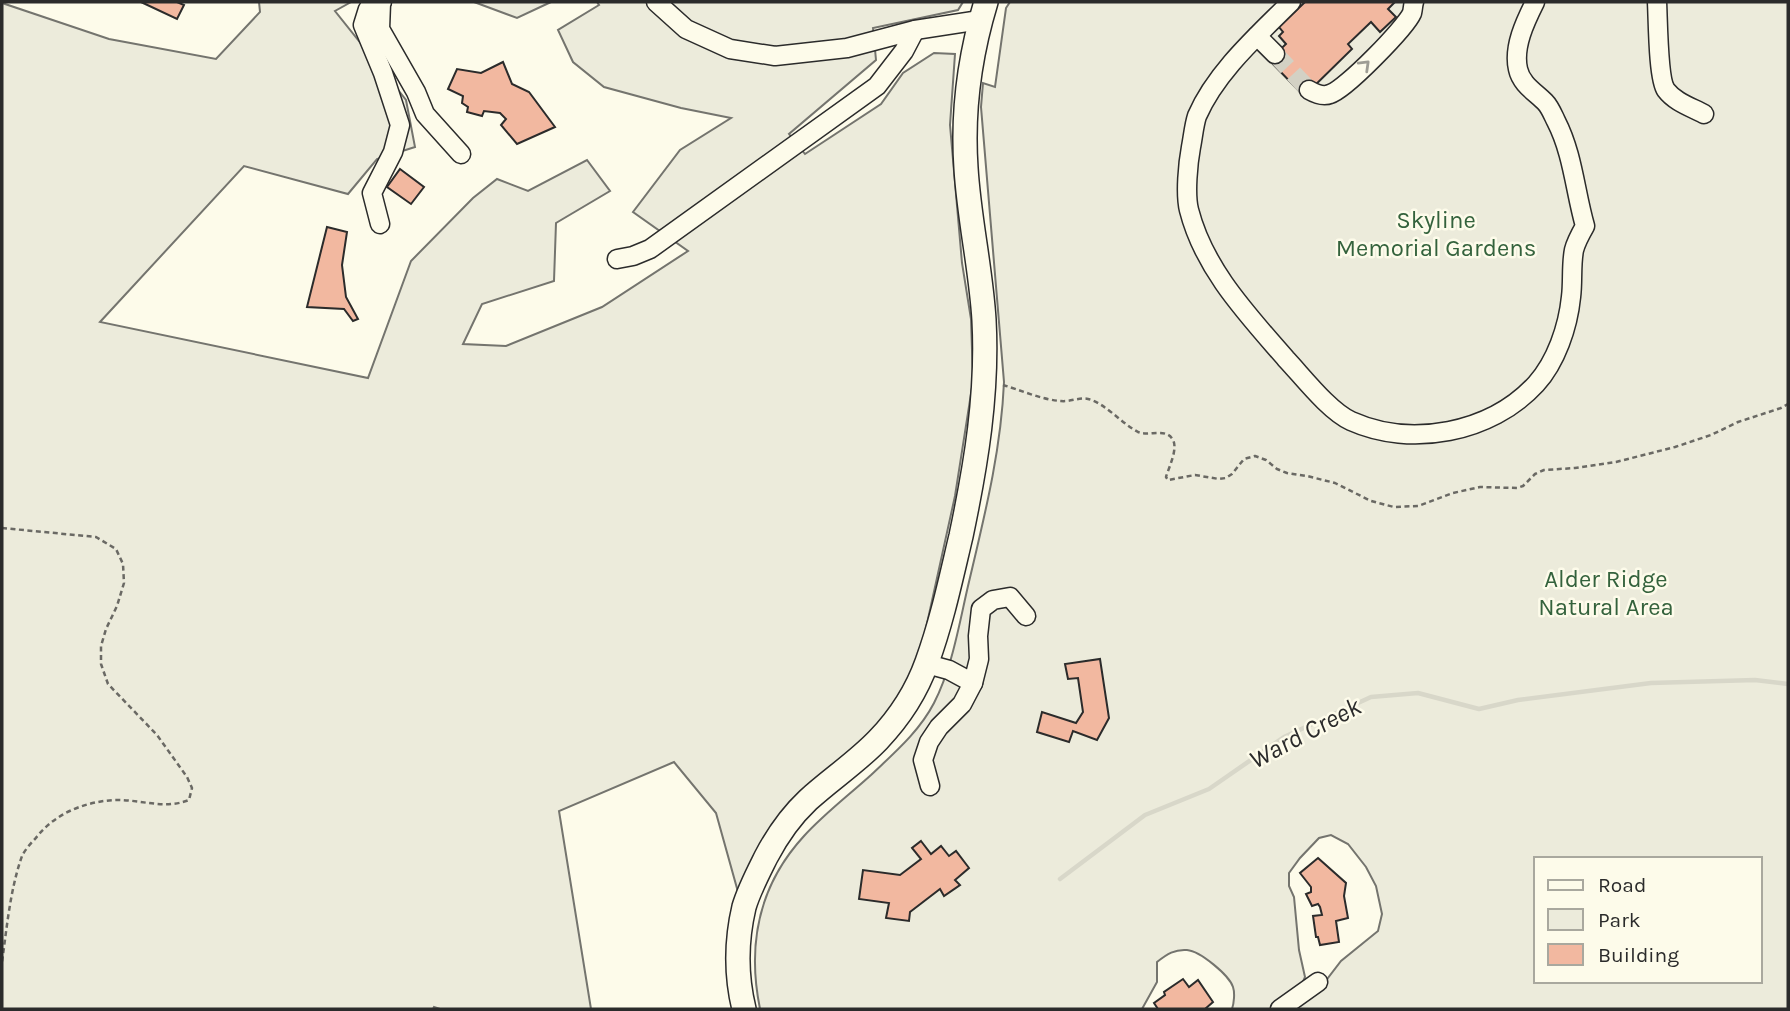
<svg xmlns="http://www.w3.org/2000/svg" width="1790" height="1011" font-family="Karla,sans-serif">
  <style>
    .green { fill: #ecebdb; stroke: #74746e; stroke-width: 2; fill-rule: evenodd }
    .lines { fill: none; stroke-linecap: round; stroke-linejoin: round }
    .stream { stroke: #d8d7c9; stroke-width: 4.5 }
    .building { fill: #f2b8a0; stroke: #2b2b2b; stroke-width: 2 }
    .minor-tunnel { stroke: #d3d1c4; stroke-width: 18; stroke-dasharray: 18 9; stroke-linecap: butt }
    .minor-casing { stroke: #2b2b2b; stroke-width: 21 }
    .major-casing { stroke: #2b2b2b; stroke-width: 26 }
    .path { stroke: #6a6964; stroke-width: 2.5; stroke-dasharray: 5 3.5; stroke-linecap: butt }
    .minor { stroke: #fdfbea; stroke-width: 18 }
    .major { stroke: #fdfbea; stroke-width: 23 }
    .oneway { stroke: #9e9d94 }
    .labels { text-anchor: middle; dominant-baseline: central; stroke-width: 5; stroke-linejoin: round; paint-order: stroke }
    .park-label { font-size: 24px; fill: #34623c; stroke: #fdfbea }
    .water-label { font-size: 26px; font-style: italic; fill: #2b2b2b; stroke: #fdfbea }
  </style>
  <rect width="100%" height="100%" fill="#fdfbea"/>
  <g class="green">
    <polygon points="259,2 351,2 335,11 406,100 415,147 377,159 348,194 244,166 100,322 368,378 411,261 473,198 497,179 528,191 587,160 610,191 556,223 554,281 482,304 463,344 506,346 602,307 688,251 633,212 680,150 731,118 681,108 604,87 573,62 558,30 599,5 597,2 963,2 958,10 873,28 876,60 789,134 805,154 881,104 903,73 934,53 955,54 950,125 962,263 971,319 973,381 955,496 919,660 896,705 740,899 716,813 674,762 559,811 591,1009 440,1009 434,1007 433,1009 2,1009 2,3 109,39 216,59 260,12"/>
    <polygon points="474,2 551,2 517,18"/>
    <path d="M1010,2H1788V1009H1291L1321,987L1341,961L1378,931L1382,914L1376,886L1366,867L1348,844L1331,835L1319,838L1300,858L1289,873V886L1294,897L1299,950L1305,977L1300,989L1272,1009H1232C1234,1003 1235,993 1233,987C1229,975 1200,951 1187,950C1175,949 1167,954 1157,962V982L1142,1009H760C747,945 759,885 804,836C824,814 849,795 871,775C894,753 919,732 934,703C952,668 959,625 968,586C984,518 1001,452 1004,382L981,107L983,83L995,87L1006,8ZM1536,859H1760V981H1536Z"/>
  </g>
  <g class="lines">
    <polyline class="stream" points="1060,879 1145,815 1209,789 1284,737 1371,697 1418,693 1479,709 1518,700 1651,683 1755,680 1788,684"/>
  </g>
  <g class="building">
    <polygon points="141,2 177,2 184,5 177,19"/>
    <polygon points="1305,2 1395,2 1388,9 1396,17 1380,32 1371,22 1348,44 1352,49 1304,96 1269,60 1286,44 1279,36 1283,32 1279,27"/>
    <polygon points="503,62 512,84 529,92 555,127 517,144 501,125 506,119 500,113 484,111 482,116 467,112 468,107 462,103 463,96 448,89 457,69 481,73"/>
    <polygon points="400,169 424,187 411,204 387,187"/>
    <polygon points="327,227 347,232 342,265 346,297 358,319 353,321 344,309 307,307"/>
    <polygon points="1100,659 1109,718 1097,740 1073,731 1069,742 1037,732 1042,712 1076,723 1083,712 1078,678 1068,679 1065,664"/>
    <polygon points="921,841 931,854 941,846 949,856 956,851 969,868 955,880 960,885 944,896 940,889 910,912 909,921 886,918 889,903 859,899 863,870 900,875 921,859 912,848"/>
    <polygon points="1318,858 1346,883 1344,896 1348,918 1336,921 1339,942 1320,945 1318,937 1316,937 1313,916 1322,915 1320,907 1318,904 1312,906 1306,894 1311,892 1311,887 1300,873"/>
    <polygon points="1183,979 1189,987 1198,980 1213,1002 1205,1009 1158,1009 1154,1003 1165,995 1164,992"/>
  </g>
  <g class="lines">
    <polyline class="minor-tunnel" points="1275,54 1309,90"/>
    <defs>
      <g id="minor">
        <polyline points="382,2 381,3 380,29 416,92 425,114 461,154"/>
        <polyline points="656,2 686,29 730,49 775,56 847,48 915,30 980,20"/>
        <path d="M1291,2C1258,35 1216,72 1197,116C1194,125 1193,137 1191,147C1188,163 1185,194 1189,210C1204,269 1247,314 1286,359C1303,377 1329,411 1351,421C1411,448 1491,433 1536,384C1556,362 1568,327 1571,297C1573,282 1571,265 1574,250C1576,242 1581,233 1585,226C1575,191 1573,154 1556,121C1553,115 1550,107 1545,102C1535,92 1521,84 1518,69C1513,47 1525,22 1535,2"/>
        <path d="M1657,2C1658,19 1658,79 1666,90C1675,102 1691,107 1704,114"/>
        <polyline points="1257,36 1275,54"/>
        <path d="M1309,90C1316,94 1323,97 1330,94C1345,90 1406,27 1412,13C1413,9 1413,5 1414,2"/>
        <polyline points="380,224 372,193 393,152 400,125 383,73 363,25 368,9 381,3"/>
        <polyline points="617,259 633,256 650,249 877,86 904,51 915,30"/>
        <polyline points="927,664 949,670 973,683"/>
        <polyline points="930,786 923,760 929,742 939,727 962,704 973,683 979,659 978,636 981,609 993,600 1010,597 1026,616"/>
        <polyline points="1280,1009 1318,982"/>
      </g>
      <path id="major" d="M744,1009C736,976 736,941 744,907C749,890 758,873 766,857C777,836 791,816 808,800C831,779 857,762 878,740C899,718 917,690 927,662C942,621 951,578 961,536C976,465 988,393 984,320C981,269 969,219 966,168C962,110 969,58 986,2"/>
    </defs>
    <use href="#minor" class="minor-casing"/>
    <use href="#major" class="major-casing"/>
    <g class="path">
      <path d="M1003,385C1020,390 1043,400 1061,401C1070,402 1079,397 1088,399C1105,403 1121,423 1138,432C1149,437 1166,427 1173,440C1178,449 1169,467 1166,477L1168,480L1195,475L1219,479L1226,478L1232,474L1244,459L1255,456L1266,460L1277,469L1287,473L1307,476L1335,483L1371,501L1394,507L1418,506L1453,493L1480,487L1517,488L1523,486L1535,474L1544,470L1575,468L1616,462L1675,447L1711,435L1738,422L1781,408L1788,404"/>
      <path d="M2,528L96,537L116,549L123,564L124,583L117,606L106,629L101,646V664L108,684L157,735L187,777L192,788L189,800C164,810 140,799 114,800C83,802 54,814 35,839C30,844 25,850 22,856C10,890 7,927 2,962"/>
    </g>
    <use href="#minor" class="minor"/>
    <use href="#major" class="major"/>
  </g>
  <defs><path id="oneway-chevron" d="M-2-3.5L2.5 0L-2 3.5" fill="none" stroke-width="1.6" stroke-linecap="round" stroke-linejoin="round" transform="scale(1.75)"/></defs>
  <use class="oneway" href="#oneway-chevron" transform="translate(1365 65) rotate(-44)"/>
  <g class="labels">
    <g class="park-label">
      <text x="1436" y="220">Skyline<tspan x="1436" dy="28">Memorial Gardens</tspan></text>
      <text x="1606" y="579">Alder Ridge<tspan x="1606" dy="28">Natural Area</tspan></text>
    </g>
    <g class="water-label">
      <text transform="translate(1305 733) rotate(-28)">Ward Creek</text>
    </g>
  </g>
  <rect width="1790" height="1011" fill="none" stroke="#2b2b2b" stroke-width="7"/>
  <rect x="1534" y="857" width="228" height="126" fill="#fdfbea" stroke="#a9a89e" stroke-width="2"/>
  <rect x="1548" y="880" width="35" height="10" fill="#fdfbea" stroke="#a9a89e" stroke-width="2"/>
  <text x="1598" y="892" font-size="21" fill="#2b2b2b">Road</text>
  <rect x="1548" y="909" width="35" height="21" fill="#ecebdb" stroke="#a9a89e" stroke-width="2"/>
  <text x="1598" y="927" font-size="21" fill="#2b2b2b">Park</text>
  <rect x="1548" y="944" width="35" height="21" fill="#f2b8a0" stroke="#a9a89e" stroke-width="2"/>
  <text x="1598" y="962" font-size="21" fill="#2b2b2b">Building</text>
</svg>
